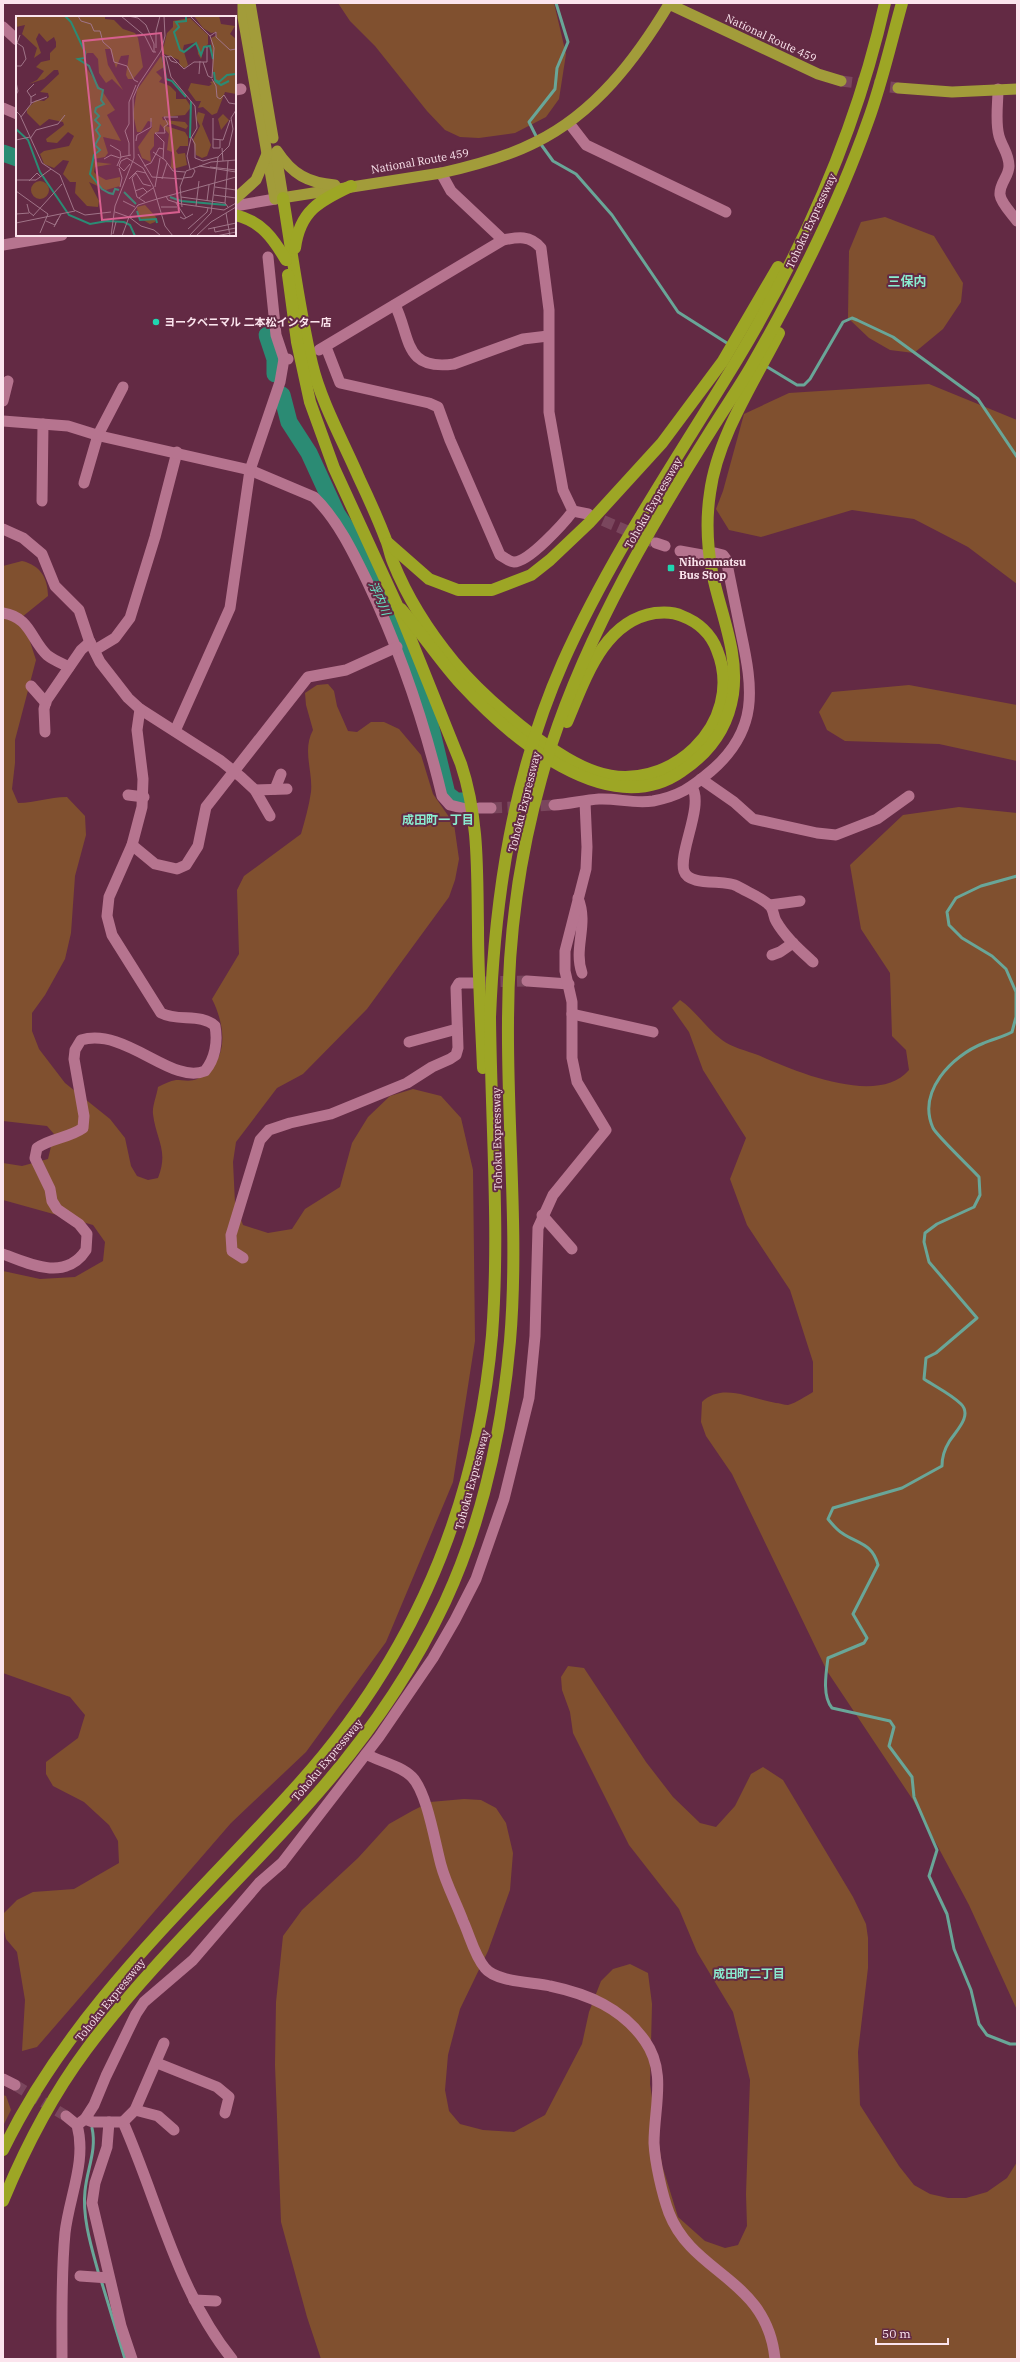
<svg xmlns="http://www.w3.org/2000/svg" width="1020" height="2362" font-family="'IBM Plex Serif','Noto Sans JP',serif">
  <style>
    .green { fill: #80502f }
    .lines { fill: none; stroke-linecap: round; stroke-linejoin: round }
    .stream { stroke: #69a698; stroke-width: 3 }
    .river { stroke: #2b8b74; stroke-width: 17 }
    .minor-tunnel { stroke: #7a465d; stroke-width: 11; stroke-dasharray: 11 5.5; stroke-linecap: butt }
    .tertiary-tunnel { stroke: #7a465d; stroke-width: 11; stroke-dasharray: 11 5.5; stroke-linecap: butt }
    .trunk-tunnel { stroke: #7a465d; stroke-width: 11; stroke-dasharray: 11 5.5; stroke-linecap: butt }
    .minor { stroke: #b6748f; stroke-width: 11 }
    .tertiary { stroke: #b6748f; stroke-width: 11 }
    .secondary { stroke: #b6748f; stroke-width: 11 }
    .trunk { stroke: #a29c3a; stroke-width: 11 }
    .motorway { stroke: #9da625; stroke-width: 12 }
    .poi-dot { fill: #20d5b0; stroke: #632a44; stroke-width: 1.5 }
    .labels { text-anchor: middle; dominant-baseline: central; stroke-width: 4; stroke-linejoin: round; paint-order: stroke }
    .street-label { font-size: 11px; fill: #fbe4ed; stroke: #632a44 }
    .poi-label { font-size: 11px; font-weight: bold; fill: #fbe4ed; stroke: #632a44; text-anchor: start }
    .water-label { font-size: 12px; font-style: italic; fill: #65e6c5; stroke: #632a44 }
    .neighbourhood-label { font-size: 12px; font-weight: bold; fill: #8aebcf; stroke: #632a44 }
    .quarter-label { font-size: 13px; font-weight: bold; fill: #8aebcf; stroke: #632a44 }
    .inset-river { fill: none; stroke: #2b8b74; stroke-width: 2 }
    .inset-road { fill: none; stroke: #a07488; stroke-width: 1 }
    .view { fill: #d65f8e; fill-opacity: 0.15; stroke: #d65f8e; stroke-width: 2 }
    .inset-edge { fill: none; stroke: #fbe4ed; stroke-width: 2 }
  </style>
  <rect width="100%" height="100%" fill="#632a44"/>
  <g class="green">
    <polygon points="338,3 554,3 566,54 559,99 546,117 515,133 479,138 460,137 445,130 427,111 375,46 350,21"/>
    <polygon points="885,217 934,236 963,283 961,302 943,329 914,353 890,350 869,338 848,318 849,251 861,222"/>
    <polygon points="929,384 1017,420 1017,584 968,547 914,519 852,510 761,537 729,530 716,509 723,491 744,414 789,393"/>
    <path d="M22,561C40,565 48,578 48,596L22,617L36,660L15,740V763L12,789L18,803C36,803 48,797 67,797L85,816L86,835L75,876L71,933L65,959L45,995L32,1013V1031L39,1049L65,1083L110,1119L125,1138L131,1166L137,1176L148,1180L158,1178C169,1150 156,1140 153,1114C152,1106 157,1095 158,1087C164,1084 170,1081 176,1080C182,1080 191,1082 197,1079C230,1062 226,1027 212,999L239,954L237,890L244,876L301,834C305,820 309,806 311,792C313,771 302,750 313,730L306,705L305,693L317,685L328,684L334,691L337,706L348,731L357,732L371,722H384L399,729L421,755L433,794L454,824L459,859L455,880L449,897L367,1009L303,1074L277,1088L236,1142L233,1162L235,1203L243,1225L268,1233L292,1229L305,1209L340,1187L352,1143L368,1117L390,1096L413,1089L441,1096L461,1118L473,1170L475,1341L453,1482L386,1642L306,1752L231,1823L37,2047L22,2051L25,2000L17,1952L6,1939L3,1925L4,1913L17,1900L33,1892L74,1889L119,1863L118,1841L109,1825L84,1802L53,1786L46,1774V1762L78,1738L85,1715L70,1697L3,1673V1271L40,1279L75,1277L103,1261L105,1242L93,1225L3,1200V1163L22,1166L48,1159L54,1134L47,1126L3,1121V566Z"/>
    <polygon points="909,685 1017,705 1017,761 939,744 845,741 827,730 819,712 832,692"/>
    <path d="M959,807L1017,813V2010L969,1905L913,1800L827,1671L732,1474L706,1436L701,1422L702,1402C722,1382 752,1399 776,1403C779,1403 784,1405 788,1405C796,1403 806,1396 813,1392V1362L790,1290L747,1225L730,1179L746,1138L703,1070L689,1032L672,1008L680,1000C696,1011 706,1028 722,1040C731,1047 747,1051 758,1055C794,1071 878,1107 909,1070L906,1050L892,1036L890,973L861,929L850,865L903,815Z"/>
    <polygon points="568,1666 584,1668 646,1762 673,1797 700,1823 716,1827 735,1806 751,1774 763,1767 783,1780 853,1897 866,1924 868,1938 868,1968 858,2052 860,2105 899,2166 914,2185 930,2194 948,2198 966,2198 987,2192 1007,2178 1017,2162 1017,2359 321,2359 307,2317 281,2222 275,2065 276,2002 283,1936 302,1910 358,1858 389,1824 412,1811 430,1802 464,1799 481,1800 496,1808 506,1823 513,1853 510,1890 488,1951 460,2009 448,2055 445,2090 449,2111 460,2124 483,2130 514,2132 545,2115 582,2044 589,2012 601,1981 613,1969 630,1964 648,1973 652,2004 650,2084 662,2165 678,2217 705,2241 725,2248 738,2245 747,2226 746,2194 750,2080 733,2012 697,1952 679,1909 629,1845 573,1733 570,1712 562,1690 561,1677"/>
    <polygon points="3,2095 6,2096 11,2110 3,2126"/>
  </g>
  <g class="lines">
    <g class="stream">
      <polyline points="537,138 529,122 555,89 557,68 568,42 556,3"/>
      <polyline points="540,143 553,161 576,174 612,215 678,312 730,345"/>
      <polyline points="764,365 797,385 804,385 810,379 843,322 852,318 857,320 893,337 978,399 1017,457"/>
      <path d="M1017,876L981,886L956,898L947,912L949,925L962,938L992,956L1006,969L1016,992V1017L1012,1032C1003,1037 993,1039 984,1043C951,1056 917,1092 933,1128C937,1136 971,1168 979,1177L980,1195L974,1207L937,1224L925,1233L924,1242L929,1262L977,1318L936,1353L926,1358L924,1379C936,1387 951,1394 961,1404C973,1416 955,1432 949,1442C944,1450 942,1457 942,1466L902,1488L833,1508L828,1519C832,1524 837,1530 842,1533C858,1544 872,1543 878,1565L853,1614L867,1638L864,1643L828,1658C826,1673 822,1696 832,1708L890,1721L894,1727L889,1746L912,1777L914,1797L937,1850L929,1876L947,1914L954,1949L971,1990L979,2024L987,2035L1010,2044H1017"/>
      <path d="M92,2128C97,2150 87,2169 85,2191C82,2218 92,2249 99,2275"/>
      <polyline points="101,2280 125,2359"/>
    </g>
    <g class="river">
      <polyline points="3,153 17,158"/>
      <polyline points="267,335 275,359 275,374"/>
      <polyline points="282,395 289,422 309,453 337,514 355,541 414,673 428,716 447,794 456,801 463,801"/>
    </g>
    <g class="minor-tunnel">
      <polyline points="588,514 653,542"/>
      <polyline points="491,808 554,805"/>
      <polyline points="484,982 527,981"/>
    </g>
    <polyline class="tertiary-tunnel" points="15,2085 66,2116"/>
    <polyline class="trunk-tunnel" points="841,81 898,88"/>
    <g class="minor">
      <polyline points="3,27 17,40"/>
      <path d="M998,89C998,104 995,122 999,136C1002,147 1009,154 1009,166C1009,177 999,183 1000,195C1001,203 1012,214 1017,221"/>
      <polyline points="235,90 241,89"/>
      <polyline points="3,108 17,114"/>
      <polyline points="569,123 586,145 726,212"/>
      <polyline points="268,257 276,335 284,359"/>
      <path d="M395,305C411,337 403,371 454,364L523,339L548,336"/>
      <path d="M319,350L503,240C518,237 530,235 541,248L549,310V412L563,490L573,511C564,523 529,562 514,562C509,562 504,557 500,555L450,440L438,407L429,403L340,383L326,347"/>
      <polyline points="3,401 8,381"/>
      <path d="M250,470L314,497C337,519 353,552 367,581C400,650 424,721 442,796L450,805L466,809"/>
      <polyline points="84,483 98,435 123,387"/>
      <polyline points="42,501 43,424"/>
      <polyline points="573,511 588,514"/>
      <polyline points="3,529 23,538 42,554 55,586 79,610 89,640 100,662 128,698 140,709 221,761 241,777 255,790 270,816"/>
      <polyline points="656,543 665,546"/>
      <polyline points="680,551 702,555"/>
      <path d="M3,613C30,617 31,640 47,655C53,660 63,664 69,667"/>
      <polyline points="95,650 115,638 130,618 155,537 177,452"/>
      <polyline points="31,686 46,703"/>
      <polyline points="175,731 230,608 250,470 280,382 284,359 288,359"/>
      <polyline points="45,732 44,709 46,701 81,650 90,642"/>
      <polyline points="701,779 734,802 753,819 817,833 836,835 877,819 909,796"/>
      <path d="M692,787C704,806 678,853 684,871C689,887 726,879 737,886C747,892 761,897 769,905C774,909 773,916 776,921C785,937 800,950 813,962"/>
      <polyline points="275,789 281,774"/>
      <polyline points="255,790 287,789"/>
      <polyline points="128,795 144,797"/>
      <path d="M554,805C569,804 584,800 599,799C617,798 634,804 653,801C679,796 691,788 711,771C759,730 753,689 741,633C736,608 731,583 726,559L723,555L715,553"/>
      <polyline points="479,808 491,808"/>
      <polyline points="132,845 155,864 177,869 186,865 198,846 206,807 308,677 346,670 397,647"/>
      <path d="M578,898C589,925 573,948 582,973"/>
      <polyline points="770,905 800,901"/>
      <polyline points="772,955 780,952 793,943"/>
      <polyline points="527,981 569,984"/>
      <polyline points="572,1014 653,1032"/>
      <polyline points="409,1042 457,1029"/>
      <polyline points="542,1215 572,1249"/>
      <path d="M3,1254C31,1265 66,1281 86,1250L87,1234L79,1224L57,1209L52,1201L50,1189L35,1158L37,1148C51,1138 69,1138 83,1128L84,1116L74,1059L75,1050L81,1040C126,1027 171,1085 205,1071C215,1059 218,1042 215,1026C201,1013 178,1022 161,1013L112,935L107,916L109,897L132,845L142,807L143,779L137,730L140,709"/>
      <polyline points="243,1258 232,1251 231,1235 260,1140 269,1130 290,1123 331,1114 407,1083 432,1067 450,1059 456,1055 458,1048 456,988 459,983 473,983"/>
      <path d="M366,1754C380,1762 400,1765 412,1777C427,1792 435,1843 441,1865C446,1884 456,1902 463,1921C470,1936 474,1955 485,1968C496,1982 533,1982 550,1986C588,1994 622,2008 645,2041C667,2072 654,2107 654,2143C655,2163 662,2194 669,2213C693,2275 767,2278 775,2359"/>
      <polyline points="157,2063 217,2087 229,2097 225,2113"/>
      <polyline points="135,2110 158,2116 174,2130"/>
      <path d="M85,2119L93,2122H123C158,2201 177,2291 232,2359"/>
      <polyline points="109,2122 107,2147 95,2183 92,2203 121,2326 132,2359"/>
      <polyline points="123,2122 135,2110 164,2043"/>
      <polyline points="77,2125 85,2119 94,2105 106,2076 136,2014 144,2002 193,1960 259,1883 282,1863 379,1737 433,1658 455,1620 476,1579 504,1499 529,1398 535,1336 538,1228 553,1195 606,1130 577,1082 572,1058 572,1002 565,971 565,951 586,869 587,847 585,802"/>
      <polyline points="80,2276 109,2278"/>
      <polyline points="194,2300 216,2301"/>
    </g>
    <g class="tertiary">
      <polyline points="441,173 451,191 503,240"/>
      <polyline points="3,421 68,426 100,436 250,470"/>
      <polyline points="3,2079 15,2085"/>
      <path d="M62,2359C62,2317 61,2275 65,2233C69,2197 87,2161 77,2125L66,2116"/>
    </g>
    <g class="secondary">
      <polyline points="235,206 275,199"/>
      <polyline points="3,245 62,235"/>
    </g>
    <g class="trunk">
      <path d="M243,3V17L275,199L441,173C472,166 507,157 536,142C595,113 636,59 669,4L818,74L841,81"/>
      <polyline points="250,3 273,138"/>
      <polyline points="898,88 952,92 1017,89"/>
      <path d="M277,151C292,174 308,183 335,185"/>
      <polyline points="276,155 283,198"/>
      <polyline points="235,199 256,180 267,154"/>
    </g>
    <g class="motorway">
      <path d="M283,198C292,253 299,309 312,364C321,402 344,443 359,478C369,499 378,519 386,540C389,547 390,555 393,562C407,597 430,633 454,662C484,698 552,757 596,772C667,797 747,724 717,650C711,634 698,622 682,616C674,612 664,612 655,613C603,621 585,680 567,722"/>
      <path d="M235,215C261,221 273,238 286,260"/>
      <path d="M295,248C300,211 319,201 351,186"/>
      <path d="M288,275L297,342L310,402L334,468L397,605L461,764C479,818 477,871 478,927C478,974 481,1021 483,1068"/>
      <polyline points="388,543 429,579 458,590 492,590 531,575 550,560 589,523 662,443 723,361 778,267"/>
      <path d="M401,609C422,633 439,660 461,684C509,736 608,823 682,771C709,753 728,727 733,694C739,652 720,612 712,572C707,545 706,519 710,493C717,438 754,382 779,333"/>
      <path d="M3,2150C72,2008 190,1904 294,1789C412,1660 477,1509 492,1335C500,1230 491,1123 490,1017C495,895 513,775 563,662C611,555 677,459 737,360C803,250 857,128 885,3"/>
      <path d="M3,2201C25,2148 51,2097 86,2050C154,1958 240,1882 316,1795C367,1737 412,1672 445,1602C483,1520 502,1431 510,1341C519,1235 507,1128 508,1022C508,940 519,857 541,779C576,653 643,538 713,427C726,406 740,386 752,365C797,287 838,206 868,121C882,83 891,42 902,3"/>
    </g>
  </g>
  <g class="poi-dot">
    <circle cx="156" cy="322" r="4"/>
    <rect x="667" y="564" width="8" height="8" rx="2"/>
  </g>
  <g class="labels">
    <g class="street-label">
      <text transform="translate(771 38) rotate(25)">National Route 459</text>
      <text transform="translate(420 161) rotate(-10)">National Route 459</text>
      <text transform="translate(811 221) rotate(-65)">Tohoku Expressway</text>
      <text transform="translate(653 503) rotate(-60)">Tohoku Expressway</text>
      <text transform="translate(524 802) rotate(-76)">Tohoku Expressway</text>
      <text transform="translate(497 1139) rotate(-91)">Tohoku Expressway</text>
      <text transform="translate(472 1480) rotate(-75)">Tohoku Expressway</text>
      <text transform="translate(327 1760) rotate(-50)">Tohoku Expressway</text>
      <text transform="translate(110 2000) rotate(-51)">Tohoku Expressway</text>
    </g>
    <g class="poi-label">
      <text x="164" y="322">ヨークベニマル 二本松インター店</text>
      <text x="679" y="562">Nihonmatsu<tspan x="679" dy="13">Bus Stop</tspan></text>
    </g>
    <g class="water-label">
      <text transform="translate(380 598) rotate(66)">浮内川</text>
    </g>
    <g class="neighbourhood-label">
      <text x="438" y="819">成田町一丁目</text>
      <text x="749" y="1973">成田町二丁目</text>
    </g>
    <g class="quarter-label">
      <text x="907" y="281">三保内</text>
    </g>
  </g>
  <g transform="translate(16 16)">
    <rect width="220" height="220" fill="#632a44"/>
    <path d="M0,0H89V3L98,4L107,13L119,17L122,22L127,51L117,63H112L110,59L113,39L105,40L100,52L94,33H89L92,49L107,74L96,63L90,67L83,57L82,43L77,37H71L68,43L72,54L99,94L91,99L105,125L87,121L92,137L89,141L78,143L79,146L96,148L79,151L78,156L81,159L90,164L104,161V170L90,174L73,166L83,185L82,191L71,190L59,177L60,166H54L47,158L53,145L47,144L38,152L28,148L24,138L28,135L53,130L58,120L52,116L41,127L31,126L30,123L48,109L47,106L33,103L24,110L11,97V93L20,84L28,85L33,81L32,77L24,76L43,58L42,54H38L28,63L13,68L21,64L28,55L20,51L25,46L34,44V37L40,31V26L38,21L31,26L23,17L20,23L25,37L18,42L21,32L6,18L9,9L0,11ZM178,0H203L205,8L219,10L214,18L220,23V78L209,76L201,97L196,99L187,91L182,92L185,85H180L172,74L175,67L193,70L196,68L194,66L198,65L195,22L201,19L200,16L195,17L187,12ZM174,2L192,19V28L188,32L185,43L182,38L181,26L168,29L167,33L172,49L169,52L164,50L163,44L146,37L151,17L157,11V5ZM145,40L148,51L140,56L146,62L143,66L154,70L160,76V83H170L175,91L169,99L146,101L147,104L169,106L172,110L170,113L156,108L150,110L169,116L172,121V130H164L160,135L162,138L169,137L171,149L157,153L155,151L156,136L151,134L153,118L144,108L143,115L138,118V130L134,135L135,146L126,142L122,131L136,111V106L132,105L125,116H121L117,98L121,74ZM182,96L189,98L186,108L195,129L191,140L186,142L180,139L177,124L184,110L180,102ZM207,98L213,104L205,114L202,103ZM15 174a9 9 0 1 1 18 0a9 9 0 1 1-18 0ZM129,189L140,201L139,206L134,208L122,201L121,191Z" fill="#80502f"/>
    <path class="inset-river" d="M49,0L55,6L69,36V42L62,43L73,50L82,72L87,74L85,84L88,88L80,92L79,96L83,100L79,104L84,109L80,114L84,120L79,129L84,134L78,139L74,158L86,173L93,177L97,178L99,173L103,174M170,0V5L160,6L163,11L158,16L164,34L168,36L180,27L185,39L188,31L194,30L197,43M147,40L150,63L156,65L170,81M198,56L199,64L203,66L211,59L220,58M199,65L205,69L213,65M0,113L12,124L24,156L53,199L74,208L91,205L108,206L114,209L119,220M174,122L175,85M108,176L120,188M154,181L165,185L210,189M121,195L124,204L140,203L141,207"/>
    <path class="inset-road" d="M62,0L65,5L75,8L78,15H84L87,26L95,33L98,46L111,50L118,64L122,66M105,0L129,20L137,36H140M112,0L122,2L130,9L138,28V36M174,0L194,20L198,32L196,62L192,60L187,46M194,20L200,16V21L214,34L220,33M140,32V15L144,0M146,38L150,41L155,61L179,90L181,112L175,122L171,140L174,153M152,40L155,45L161,47M150,41L155,40L168,53L178,46H191V31M0,50H5L10,43L7,31L1,27L4,19M183,58L184,45M196,63L200,70L201,81L204,83L208,79L213,87L220,88M0,66L2,75L0,79M15,81L11,75L18,68M15,87L31,81M0,95L4,99L26,147L44,159L58,194L69,199L95,196M5,101L15,88V81L20,78M175,121L179,128V142L187,145L202,141M14,123L20,114L42,108L49,99M197,123V102M0,124L14,121M204,124V132H197V123L207,124L214,104M120,125L121,119L135,111V102M94,129L104,135L105,142M206,132L207,145M137,136L149,144L157,155L169,156M122,138L136,161L167,163M113,140V127L109,115L113,108V86L120,69M88,143L95,139L104,142M147,143L148,126L139,117H149L148,111L152,108L148,101H162M114,148L108,155L103,150L105,145L111,142L127,152L137,170L149,210L157,220M101,150L105,141L115,139M128,150L135,147L143,132L147,133M183,150L220,156M194,151L220,154M103,152L106,162L104,171M167,162L176,161L179,155L177,152M113,163L121,155L130,157M146,163L151,147M0,164H20L35,153M13,165L21,157L25,161M139,171L144,142M199,171L220,174M0,175L32,198L24,217M119,175L127,172L131,176M198,179L220,182M150,180L152,184L165,188L208,194L220,187M165,181L209,187L212,191M123,182L137,172M141,183L220,161M107,185L119,191M191,185L193,169M129,186L121,181L116,162L120,157L127,168L135,170M160,187L170,202M209,187L212,145M11,188L13,196L18,200M180,190L183,165M145,191H161M166,191L164,171L170,155L195,146L220,144M99,196L113,201L122,189L141,183M210,197L214,220M0,198L13,197M17,200L46,168M113,201L125,210L138,214L145,220M164,201L168,203L177,198M30,205L39,209L42,203M0,207L59,195M38,211L45,198M198,211L199,216L220,212M172,213L191,196L192,192M192,213L220,207M97,218L100,206M95,220L99,190L118,142L117,82L123,68L145,35L149,20L148,0M106,220L113,201M173,220L195,197L202,141L213,130L217,113L215,102L220,94M180,220L195,206L220,191M200,220L220,216"/>
    <path class="view" d="M145,17L163,196L86,204L67,25Z"/>
    <rect width="220" height="220" class="inset-edge"/>
  </g>
  <rect width="1020" height="2362" fill="none" stroke="#fbe4ed" stroke-width="8"/>
  <path d="M876 2338v6h72v-6" fill="none" stroke="#fbe4ed" stroke-width="2"/>
  <text x="882" y="2338" font-size="12" fill="#fbe4ed" stroke="#632a44" stroke-width="3" paint-order="stroke">50 m</text>
</svg>
